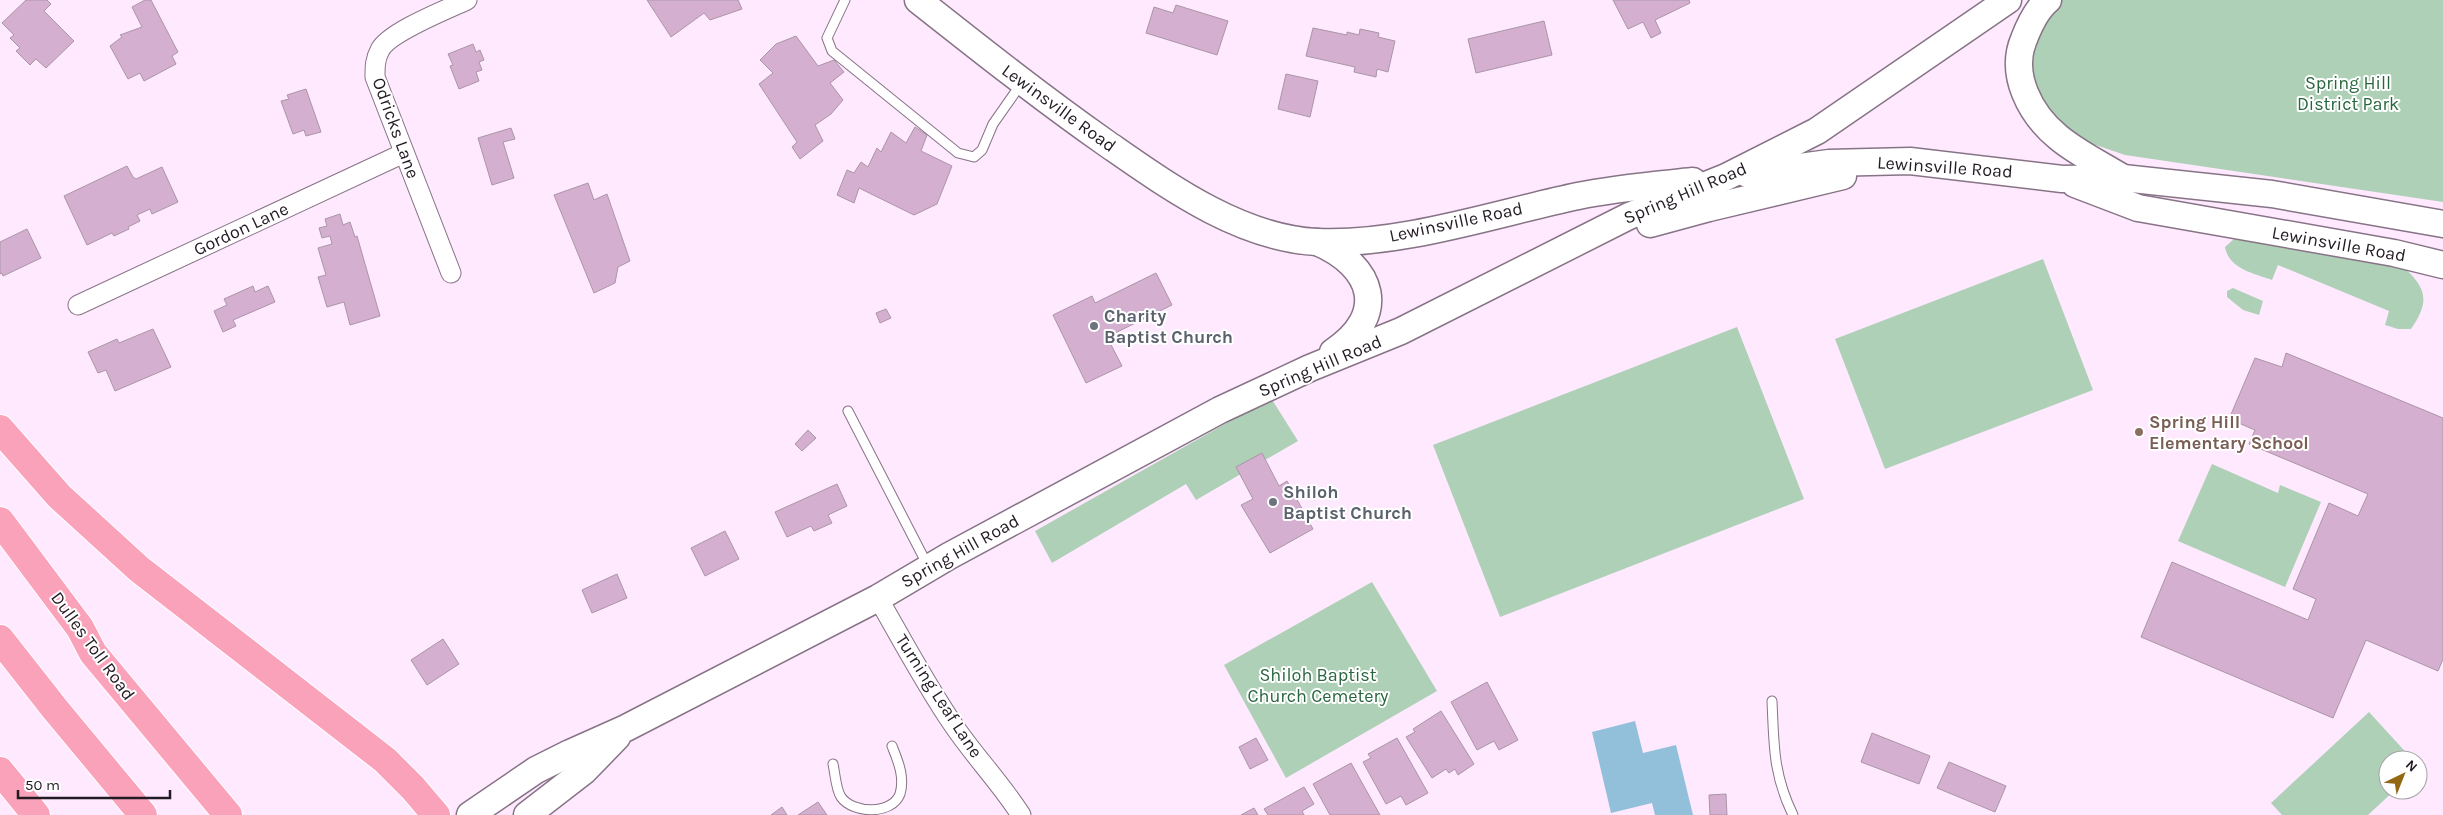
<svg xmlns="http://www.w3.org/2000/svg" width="2443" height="815" font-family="Karla,sans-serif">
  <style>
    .green { fill: #aed0b7 }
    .water { fill: #92c0db }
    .building { fill: #d5afd0; stroke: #aa95a7 }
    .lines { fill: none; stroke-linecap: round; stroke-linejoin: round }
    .lane-casing { stroke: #877386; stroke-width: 11 }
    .street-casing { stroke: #877386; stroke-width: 21 }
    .secondary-casing { stroke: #877386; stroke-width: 29 }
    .highway-casing { stroke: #fff; stroke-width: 30 }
    .lane { stroke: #fff; stroke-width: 9 }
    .street { stroke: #fff; stroke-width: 19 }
    .secondary { stroke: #fff; stroke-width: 26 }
    .highway { stroke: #faa2ba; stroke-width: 28 }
    .worship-dot { fill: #6b7280; stroke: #fff; stroke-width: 2 }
    .education-dot { fill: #8d6e63; stroke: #fff; stroke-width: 2 }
    .labels { text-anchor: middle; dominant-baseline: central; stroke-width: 4; stroke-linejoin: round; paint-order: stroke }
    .park-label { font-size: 18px; fill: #28663e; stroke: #fff }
    .street-label { font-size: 18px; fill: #231b23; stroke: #fff }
    .worship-label { font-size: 18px; font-weight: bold; fill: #5b616d; stroke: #fff; text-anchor: start }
    .education-label { font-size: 18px; font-weight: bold; fill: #785e54; stroke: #fff; text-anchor: start }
  </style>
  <rect width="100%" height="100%" fill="#ffe9fe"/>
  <g class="green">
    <polygon points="2055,0 2443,0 2443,202 2125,155 2087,142 2050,121 2029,77 2035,29"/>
    <path d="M2234,239L2400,264C2425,286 2432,299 2411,329H2398L2385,325L2389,311L2278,265L2272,280C2253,273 2229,269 2225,247Z"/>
    <polygon points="2043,259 2093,390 1885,469 1835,339"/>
    <polygon points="2233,288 2263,301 2259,315 2243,310 2227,297 2227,291"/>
    <polygon points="1737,327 1804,499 1500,617 1433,445"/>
    <polygon points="1271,398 1298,441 1196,500 1186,484 1052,563 1035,531"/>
    <polygon points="2212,464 2278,493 2280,485 2321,502 2285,587 2178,541"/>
    <polygon points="1372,582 1437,691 1286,778 1224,665"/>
    <polygon points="2369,712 2413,760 2388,760 2388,790 2395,790 2368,815 2282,815 2271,803"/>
  </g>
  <polygon class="water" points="1635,721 1643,753 1676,745 1693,815 1655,815 1652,803 1611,813 1592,732"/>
  <g class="building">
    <polygon points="26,0 47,0 51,4 44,11 74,41 46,68 36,59 30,65 16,51 20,48 10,38 14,35 2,23"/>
    <polygon points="145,0 151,0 178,52 172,56 176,64 144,81 140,73 128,79 110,46 122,37 120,35 142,27 132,7"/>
    <polygon points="647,0 738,0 742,9 710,20 704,13 671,37"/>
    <polygon points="1613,0 1689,0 1690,3 1655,20 1661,33 1651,38 1643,22 1628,29"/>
    <polygon points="1176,5 1228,21 1217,55 1146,33 1154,7 1173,13"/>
    <polygon points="1544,21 1552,55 1476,73 1468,39"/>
    <polygon points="1313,28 1347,35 1347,32 1359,35 1360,29 1379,33 1378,37 1395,41 1388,72 1377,69 1376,77 1354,72 1355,67 1306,56"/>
    <polygon points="796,36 818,66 834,60 844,72 830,83 843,100 831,114 815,125 823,141 800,159 792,147 797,142 759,84 773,73 760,60 776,44"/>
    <polygon points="473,44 476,52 480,50 484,60 479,62 482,70 476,72 479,81 459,89 450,66 453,65 448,54"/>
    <polygon points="1286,74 1318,81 1310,117 1278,109"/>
    <polygon points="306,89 321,132 306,136 304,130 293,134 281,101 289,99 287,95"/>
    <polygon points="915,127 927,135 921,151 952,166 937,204 914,215 859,188 854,203 837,195 847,170 854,173 861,162 868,167 877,148 881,152 891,132 906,143"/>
    <polygon points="511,128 515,139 503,142 514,178 492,185 478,138"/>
    <polygon points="127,166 133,177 136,179 162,167 178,202 152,214 150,209 137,215 140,221 128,227 129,229 114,236 112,233 87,245 64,196"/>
    <polygon points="588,183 594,200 607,194 630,261 618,267 615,283 594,293 554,195"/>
    <polygon points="340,214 343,225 350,222 355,237 357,236 380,316 350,325 344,302 327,307 318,277 326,275 318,248 332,244 330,236 322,238 319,228 327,226 325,219"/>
    <polygon points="27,229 41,258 3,276 2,273 0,274 0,242"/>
    <polygon points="1156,273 1172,305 1107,337 1122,366 1086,383 1053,315 1092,296 1095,303"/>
    <polygon points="253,286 255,292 268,286 275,302 233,320 236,326 223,332 214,311 227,305 224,299"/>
    <polygon points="886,309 891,318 880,323 876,313"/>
    <polygon points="153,329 171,367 115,391 106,370 98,373 88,352 117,339 119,343"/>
    <polygon points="2286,353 2443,418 2443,659 2438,671 2366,640 2333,718 2141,637 2172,562 2308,620 2316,599 2293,589 2329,503 2358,516 2368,494 2249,444 2255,430 2229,419 2255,358 2282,367"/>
    <polygon points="808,430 816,438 802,451 795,444"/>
    <polygon points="1262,453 1279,486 1287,481 1313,529 1270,553 1241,505 1253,499 1236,467"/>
    <polygon points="837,484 847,506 828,515 832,523 814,531 811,526 787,537 775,512"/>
    <polygon points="725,531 739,559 705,576 691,548"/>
    <polygon points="617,574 627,598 592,613 582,590"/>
    <polygon points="443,639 459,664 427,685 411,660"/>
    <polygon points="1487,682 1518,740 1499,750 1494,741 1477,750 1451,702"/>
    <polygon points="1441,711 1474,764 1458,775 1455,769 1449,773 1446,769 1432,778 1406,737 1415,732 1413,729"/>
    <polygon points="1872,733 1930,756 1919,784 1861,762"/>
    <polygon points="1256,738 1268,760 1250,769 1239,747"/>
    <polygon points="1397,738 1428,793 1406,805 1401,796 1386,804 1363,762 1371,758 1368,754"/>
    <polygon points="1949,762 2006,786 1995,812 1937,788"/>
    <polygon points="1351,763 1380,815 1330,815 1313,784"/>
    <polygon points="1304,787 1314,804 1302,811 1304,815 1268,815 1264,809"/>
    <polygon points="1726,794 1727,815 1710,815 1709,795"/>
    <polygon points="818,802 827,815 798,815"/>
    <polygon points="782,807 787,815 771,815"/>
    <polygon points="1254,808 1258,815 1241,815"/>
  </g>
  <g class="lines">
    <defs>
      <g id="lane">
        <polyline points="845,0 827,38 832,51 958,153 974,157 982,150 993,124 1021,84"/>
        <polyline points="848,411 928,566"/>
        <path d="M1772,701C1774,745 1773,774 1793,815"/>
        <path d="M833,764C835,773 836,790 841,797C853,814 892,815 900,794C905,777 898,761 892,746"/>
      </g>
      <g id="street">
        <path d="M451,273L375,77C375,67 375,59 380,50C389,32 446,10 467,0"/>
        <polyline points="78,305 404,153"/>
        <path d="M878,598C902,640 925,683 952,723C974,756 1000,782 1021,815"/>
      </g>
      <g id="secondary">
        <path d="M918,0C980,49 1042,98 1106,143C1168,186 1239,238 1317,242C1400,246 1497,213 1578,196C1616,188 1655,185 1693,181"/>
        <path d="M2048,0C2037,9 2029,26 2024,39C2009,74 2030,114 2058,137C2077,153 2102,165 2123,178"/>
        <polyline points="1747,174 1829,163 1910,161 2062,179 2123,178 2272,194 2443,224"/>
        <polyline points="2075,184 2138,208 2394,253 2443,265"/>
        <polyline points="1650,224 1709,208 1843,176"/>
        <path d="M1317,242C1374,266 1389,315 1333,352"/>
        <polyline points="470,815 536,770 570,753 626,728 878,598 949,556 1220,410 1310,368 1401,331 1629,216 1726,177 1817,131 2008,0"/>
        <polyline points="527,815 584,771 617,737"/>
      </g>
      <g id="highway">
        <polyline points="0,429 59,496 139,569 385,760 413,788 436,815"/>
        <polyline points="0,521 80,628 93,653 228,815"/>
        <polyline points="0,639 55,709 143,815"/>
        <polyline points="0,771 36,815"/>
      </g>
    </defs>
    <use href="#lane" class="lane-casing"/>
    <use href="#street" class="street-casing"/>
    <use href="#secondary" class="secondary-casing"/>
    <use href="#highway" class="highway-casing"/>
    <use href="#lane" class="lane"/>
    <use href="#street" class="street"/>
    <use href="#secondary" class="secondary"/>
    <use href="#highway" class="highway"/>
  </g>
  <g class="worship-dot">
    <circle cx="1094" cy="326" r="5"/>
    <circle cx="1273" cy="502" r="5"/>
  </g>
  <circle class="education-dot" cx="2139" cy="432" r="5"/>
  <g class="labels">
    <g class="park-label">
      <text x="2348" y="83">Spring Hill<tspan x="2348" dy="21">District Park</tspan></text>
      <text x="1318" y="675">Shiloh Baptist<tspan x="1318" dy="21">Church Cemetery</tspan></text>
    </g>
    <g class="street-label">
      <text transform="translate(1059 108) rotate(36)">Lewinsville Road</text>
      <text transform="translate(396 128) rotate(70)">Odricks Lane</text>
      <text transform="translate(1945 167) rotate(4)">Lewinsville Road</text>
      <text transform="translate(1685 193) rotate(-23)">Spring Hill Road</text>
      <text transform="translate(1456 222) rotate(-12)">Lewinsville Road</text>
      <text transform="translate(241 229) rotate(-25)">Gordon Lane</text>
      <text transform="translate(2339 244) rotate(10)">Lewinsville Road</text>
      <text transform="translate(1320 366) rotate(-23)">Spring Hill Road</text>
      <text transform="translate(960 551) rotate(-29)">Spring Hill Road</text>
      <text transform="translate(93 646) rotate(54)">Dulles Toll Road</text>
      <text transform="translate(939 696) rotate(57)">Turning Leaf Lane</text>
    </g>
    <g class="worship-label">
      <text x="1104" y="316">Charity<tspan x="1104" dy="21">Baptist Church</tspan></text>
      <text x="1283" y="492">Shiloh<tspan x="1283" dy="21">Baptist Church</tspan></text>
    </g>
    <g class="education-label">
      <text x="2149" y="422">Spring Hill<tspan x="2149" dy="21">Elementary School</tspan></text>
    </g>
  </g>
  <g transform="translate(2403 775) rotate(43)"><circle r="24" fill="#ffffff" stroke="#a7a4a7"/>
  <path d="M0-4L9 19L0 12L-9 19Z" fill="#946813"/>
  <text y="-8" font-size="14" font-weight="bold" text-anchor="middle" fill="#231b23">N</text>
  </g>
  <path d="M18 790v8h152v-8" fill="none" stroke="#231b23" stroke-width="2.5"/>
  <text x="25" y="790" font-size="15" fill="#231b23" stroke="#ffffff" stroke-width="4" paint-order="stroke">50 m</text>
</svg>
